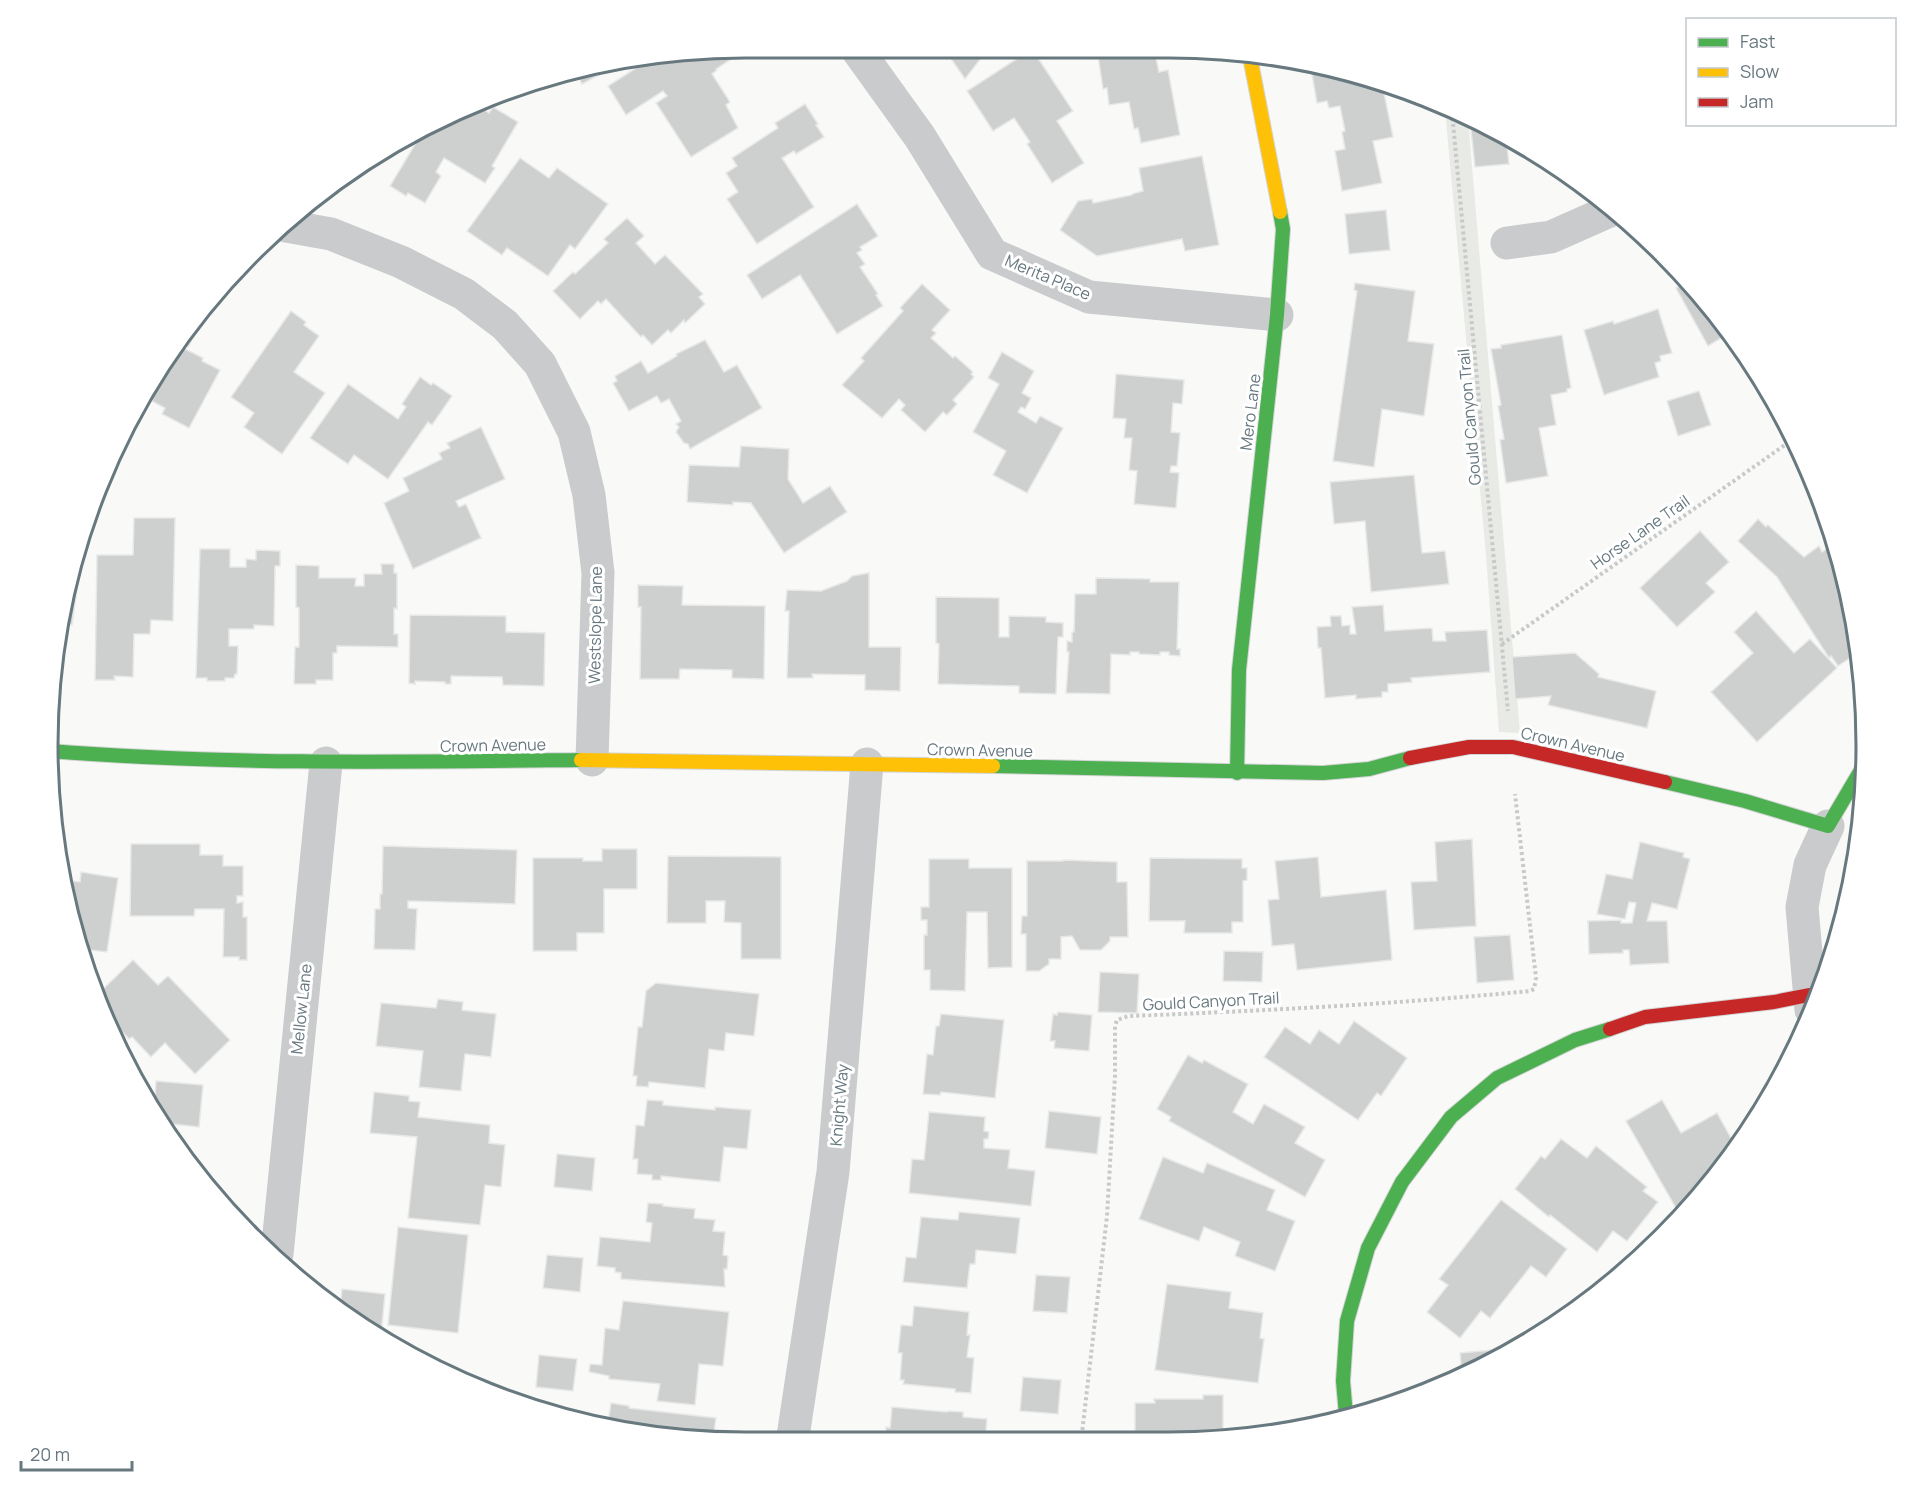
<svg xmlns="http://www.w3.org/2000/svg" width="1914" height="1491" font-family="Manrope,sans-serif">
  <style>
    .green { fill: #e8eae6 }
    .building { fill: #ced0d0; stroke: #e8e8e8; stroke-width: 1.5 }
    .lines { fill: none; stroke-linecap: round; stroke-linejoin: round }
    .fast-casing { stroke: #d3d5d5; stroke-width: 16 }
    .slow-casing { stroke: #d3d5d5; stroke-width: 16 }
    .jam-casing { stroke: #d3d5d5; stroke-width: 16 }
    .path { stroke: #c8c9c9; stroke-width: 4; stroke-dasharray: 3 3; stroke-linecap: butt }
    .street { stroke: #c9cbcc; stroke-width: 33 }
    .fast { stroke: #4caf50; stroke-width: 14 }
    .slow { stroke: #ffc107; stroke-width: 14 }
    .jam { stroke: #c62828; stroke-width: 14 }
    .labels { text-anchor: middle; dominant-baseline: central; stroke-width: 6; stroke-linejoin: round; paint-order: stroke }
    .street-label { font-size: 16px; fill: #67787f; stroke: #fff }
    .rim { fill: none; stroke: #67787f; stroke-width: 3 }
  </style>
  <rect width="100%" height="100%" fill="#f9f9f8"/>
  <polygon class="green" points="1445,109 1468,119 1520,733 1499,732 1486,555"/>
  <g class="building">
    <polygon points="736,49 739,54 716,69 717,70 712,74 730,102 726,105 738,128 691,157 656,103 667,96 663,91 626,115 608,86 647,61 651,60 653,64 660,59"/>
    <polygon points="940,49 988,49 965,79 950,57 947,59"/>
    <polygon points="1032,49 1073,111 1057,121 1084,163 1052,183 1027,144 1030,142 1014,118 993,131 967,91"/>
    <polygon points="1097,49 1154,49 1159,72 1168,70 1180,135 1141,143 1138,128 1134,129 1129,102 1109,105 1107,88 1103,89"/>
    <polygon points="618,65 582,84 575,70"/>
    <polygon points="1311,69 1382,83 1393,137 1373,141 1382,183 1342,191 1335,151 1345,149 1342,132 1345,131 1340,106 1329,108 1327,101 1317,103"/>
    <polygon points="805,104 818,124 816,125 824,137 796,154 794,151 782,158 814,207 757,244 727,199 738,192 726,173 737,166 732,158 778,128 775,123"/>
    <polygon points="480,107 489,113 493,107 518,122 492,166 495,168 485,183 444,158 436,172 441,176 425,203 408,193 406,196 390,186 420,136 422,137 427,129"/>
    <polygon points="1489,129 1506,136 1509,164 1475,167 1471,130"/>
    <polygon points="1202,156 1219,245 1185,251 1182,239 1097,256 1060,230 1078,201 1092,199 1093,203 1132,195 1132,194 1143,191 1139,168"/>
    <polygon points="520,158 549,178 557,168 608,204 575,249 570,245 548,276 507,248 502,255 467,231"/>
    <polygon points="857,204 878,236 860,247 862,250 857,253 865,264 860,267 878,294 876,295 883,306 837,334 800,275 762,299 747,275"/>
    <polygon points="1386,210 1390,250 1349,254 1345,214"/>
    <polygon points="627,218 644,236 636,243 655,264 665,255 703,294 699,297 705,304 685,323 684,320 671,333 668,330 652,345 643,335 641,337 606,299 601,304 598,301 580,319 553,291 573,272 575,274 608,243 604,239"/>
    <polygon points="1688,281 1728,334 1708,346 1676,288"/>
    <polygon points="1355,283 1415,291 1408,341 1434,344 1424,416 1382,409 1374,467 1333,461 1357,291 1354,290"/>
    <polygon points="922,284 950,310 932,330 936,333 931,338 953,358 955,356 973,372 971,374 974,377 953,400 957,404 947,415 943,412 925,432 901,410 905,405 899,399 882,418 842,385 864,361 861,358 903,311 900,308"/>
    <polygon points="1658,309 1672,353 1660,356 1661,361 1655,363 1659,377 1604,395 1584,330 1613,321 1614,324"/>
    <polygon points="208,310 188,347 183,344 181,347 203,358 202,361 220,370 189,428 162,414 165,408 148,399 152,394 146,391"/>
    <polygon points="291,311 306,322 304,325 319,336 294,372 325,393 282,454 244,427 254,413 231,397"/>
    <polygon points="1562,335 1571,388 1567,389 1567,392 1551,395 1556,425 1539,428 1548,476 1506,483 1500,440 1504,439 1498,406 1501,405 1491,349 1501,348 1501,345"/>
    <polygon points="705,340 724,372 737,365 762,408 690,449 688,444 684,443 676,432 679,427 676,424 681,421 669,399 661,403 657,396 629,411 613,383 617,381 615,376 641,361 648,373 677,356 676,354"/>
    <polygon points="1002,352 1034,371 1022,393 1031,398 1025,409 1021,407 1018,412 1036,423 1040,416 1063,428 1027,493 993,475 1006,451 973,432 999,384 988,378"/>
    <polygon points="1116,374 1184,380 1182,404 1173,403 1171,432 1180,433 1177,466 1171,466 1170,472 1179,473 1176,508 1134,504 1137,471 1129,470 1132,438 1124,438 1126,419 1113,418"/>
    <polygon points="420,377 431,385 433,383 452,396 432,425 428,422 388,479 354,455 348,464 310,438 348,384 398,419 406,407 402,404"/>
    <polygon points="1699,391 1711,425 1678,436 1667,401"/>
    <polygon points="481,427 505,479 456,501 459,507 466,504 481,538 413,569 384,503 409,491 403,478 442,459 439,453 450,448 447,443"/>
    <polygon points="741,446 789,449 788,479 803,503 830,486 847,512 784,553 751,503 733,502 733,505 687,502 689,465 739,467"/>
    <polygon points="1414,475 1422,553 1445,551 1449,584 1371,592 1365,521 1334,524 1330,482"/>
    <polygon points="134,518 175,518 173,621 151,620 150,634 134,634 133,677 114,676 115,680 95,680 97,555 133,555"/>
    <polygon points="1758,519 1766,527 1768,525 1804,557 1819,546 1822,552 1834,544 1850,611 1847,613 1852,621 1859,652 1838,666 1831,656 1829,658 1777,577 1738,541"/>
    <polygon points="1700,531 1729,562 1706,583 1715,592 1677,627 1640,588"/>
    <polygon points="200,549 230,549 230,567 246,567 246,559 256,560 256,550 280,551 280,566 275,566 274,626 254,625 254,629 229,629 229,646 238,646 237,674 235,674 234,678 225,678 225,681 207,681 207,678 196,678"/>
    <polygon points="74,559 81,560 72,625 64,624"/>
    <polygon points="381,564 394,564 394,573 397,573 397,609 394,608 394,634 398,634 398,647 337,646 337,653 333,653 333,680 316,680 316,684 294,684 295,647 299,647 299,608 296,607 296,565 319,566 319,578 356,578 355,586 364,586 364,574 382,574"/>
    <polygon points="869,573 869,647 901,647 900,691 865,690 865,675 812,674 813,678 787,678 789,611 785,611 787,590 821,591 847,581 852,576"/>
    <polygon points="1096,578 1150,579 1150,582 1179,582 1177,649 1180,649 1180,656 1169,655 1169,652 1160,652 1160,655 1139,654 1139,652 1130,652 1130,655 1111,654 1110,694 1066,693 1069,652 1067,652 1067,641 1072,642 1072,632 1074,632 1075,594 1096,594"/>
    <polygon points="638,585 683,586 682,605 765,606 764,679 732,678 732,670 680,669 679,679 640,679 641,607 638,607"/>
    <polygon points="936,597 999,598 999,637 1009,637 1009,616 1046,617 1046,622 1063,623 1063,637 1058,637 1056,694 1019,693 1019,686 938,684 939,644 936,643"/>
    <polygon points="1383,605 1385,631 1432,628 1433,641 1446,641 1445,632 1487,630 1490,672 1411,678 1412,682 1388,684 1388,692 1382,692 1382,697 1356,699 1356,695 1325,698 1321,648 1318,648 1317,627 1331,626 1330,616 1341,616 1342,626 1350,625 1350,634 1356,634 1352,607"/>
    <polygon points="1756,611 1794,653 1810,639 1837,668 1757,742 1711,692 1753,653 1734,632"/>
    <polygon points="410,615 506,616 506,632 545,633 544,686 503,685 502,677 451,676 451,684 445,684 445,682 415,681 415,684 409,683"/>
    <polygon points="1575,653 1599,674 1598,677 1656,691 1647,728 1548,705 1551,696 1515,699 1512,657"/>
    <polygon points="1472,839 1476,926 1414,930 1411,882 1437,881 1435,842"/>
    <polygon points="1640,842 1684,853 1683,857 1690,859 1677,909 1652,903 1647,921 1667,921 1669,963 1630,965 1629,950 1623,950 1623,953 1589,954 1588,921 1621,920 1621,923 1632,923 1636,903 1629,902 1625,919 1597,914 1606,874 1632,879"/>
    <polygon points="131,844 200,844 200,855 223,855 223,866 243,866 243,896 237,896 237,903 243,902 243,917 247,917 247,960 239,960 239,957 223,957 224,909 195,909 194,916 130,916"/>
    <polygon points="383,846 517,850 515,904 408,901 408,908 417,909 415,950 374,949 375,909 380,909 380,894 382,894"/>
    <polygon points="602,849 637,849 637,889 604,889 604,933 577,933 577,951 533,951 533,858 583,858 583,861 602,861"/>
    <polygon points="668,856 781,857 781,959 741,959 741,923 724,922 725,901 706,901 706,923 667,923"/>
    <polygon points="1318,857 1321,897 1386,890 1392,960 1297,970 1294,944 1272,946 1268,900 1279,899 1275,861"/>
    <polygon points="1150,858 1242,859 1242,868 1247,868 1247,880 1243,881 1243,922 1232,922 1232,933 1184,933 1185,921 1149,921"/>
    <polygon points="929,859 969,859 969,868 1012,868 1012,967 988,968 987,912 967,912 965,991 930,990 930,970 924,970 924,935 927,935 927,920 921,920 921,907 929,907"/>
    <polygon points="1063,860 1117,862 1117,882 1127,882 1128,937 1110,937 1110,941 1101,950 1080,950 1072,936 1061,937 1061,959 1049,959 1049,964 1039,971 1026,971 1026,934 1021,934 1022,916 1027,916 1027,861 1063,861"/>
    <polygon points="81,872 118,878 107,952 82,949 82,951 72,926 66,880 80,882"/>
    <polygon points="1510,935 1514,980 1477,983 1474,937"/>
    <polygon points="1224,951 1263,952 1262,982 1223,981"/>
    <polygon points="133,960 158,985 168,976 230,1040 195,1074 165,1043 151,1057 132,1037 129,1039 111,1020 99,993"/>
    <polygon points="1100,972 1139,974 1137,1013 1098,1012"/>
    <polygon points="656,983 759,994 754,1036 726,1033 724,1051 709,1049 705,1088 649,1082 648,1087 636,1086 637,1076 633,1076 638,1027 642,1027 646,991"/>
    <polygon points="438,999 463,1002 462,1010 496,1014 491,1057 465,1054 461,1091 419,1087 423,1051 376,1046 381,1003 436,1008"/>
    <polygon points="1058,1012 1092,1015 1089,1051 1054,1048 1055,1041 1050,1041 1053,1014 1057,1015"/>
    <polygon points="941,1014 1004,1020 995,1098 941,1092 940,1095 923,1094 927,1054 933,1055 936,1026 939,1026"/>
    <polygon points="1354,1021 1407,1058 1381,1096 1377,1093 1358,1120 1264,1057 1285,1027 1310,1044 1319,1030 1339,1044"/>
    <polygon points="1188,1055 1202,1063 1204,1060 1248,1084 1233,1112 1253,1124 1264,1104 1305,1127 1295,1143 1325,1160 1305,1197 1169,1121 1171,1117 1157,1109"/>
    <polygon points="156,1081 203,1085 199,1127 162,1123 154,1111"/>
    <polygon points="374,1092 409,1096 409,1101 420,1102 418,1117 490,1125 489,1143 505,1145 501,1187 485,1185 480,1225 408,1218 417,1137 370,1133"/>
    <polygon points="647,1100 663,1101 663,1105 715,1110 715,1107 751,1110 747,1149 724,1147 720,1182 661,1176 661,1180 652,1180 652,1175 637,1174 638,1159 633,1159 636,1125 644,1126"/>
    <polygon points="1662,1100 1681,1133 1717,1113 1736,1147 1722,1170 1680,1215 1626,1121"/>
    <polygon points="1049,1111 1101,1117 1097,1154 1045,1148"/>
    <polygon points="929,1112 985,1117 984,1131 989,1132 988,1139 984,1139 984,1148 1010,1150 1008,1168 1035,1171 1031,1206 909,1193 912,1159 924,1160"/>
    <polygon points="1561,1139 1587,1158 1596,1146 1647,1187 1643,1191 1658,1202 1627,1241 1613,1231 1597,1252 1550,1215 1549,1217 1515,1189 1541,1156 1545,1159"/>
    <polygon points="557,1154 595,1158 592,1191 554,1187"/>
    <polygon points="1163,1157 1203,1173 1207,1163 1275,1190 1267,1210 1295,1221 1275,1271 1235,1256 1240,1242 1204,1227 1199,1241 1139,1219"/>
    <polygon points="1501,1200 1567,1249 1546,1277 1531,1266 1490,1318 1481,1311 1460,1338 1427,1312 1448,1285 1439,1279"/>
    <polygon points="648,1203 663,1204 663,1206 695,1209 694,1218 715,1220 713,1231 725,1232 723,1255 728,1256 727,1269 724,1269 725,1287 621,1279 621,1273 615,1272 615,1268 597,1266 600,1237 650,1242 652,1223 646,1222"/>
    <polygon points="959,1212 1020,1218 1016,1254 976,1250 975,1264 970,1264 967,1288 903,1282 906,1257 916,1258 921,1217 958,1220"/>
    <polygon points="398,1227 468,1235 458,1333 388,1325"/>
    <polygon points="547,1255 583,1258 580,1292 543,1288"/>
    <polygon points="1036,1275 1070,1277 1067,1313 1033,1311"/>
    <polygon points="1167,1284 1231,1292 1229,1308 1263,1313 1260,1338 1264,1339 1258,1383 1155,1370"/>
    <polygon points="342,1289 385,1294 381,1335 374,1334 358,1325 340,1309"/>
    <polygon points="623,1301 729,1312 723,1366 699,1364 695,1405 657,1401 660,1384 609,1379 609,1376 589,1372 590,1364 602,1365 605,1328 619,1330"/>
    <polygon points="914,1306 969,1312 967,1335 970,1335 967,1357 974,1358 971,1393 955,1392 955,1389 903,1384 904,1380 900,1380 902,1353 898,1353 901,1325 912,1326"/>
    <polygon points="1503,1349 1504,1356 1462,1375 1460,1353"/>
    <polygon points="539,1355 577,1359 573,1391 536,1387"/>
    <polygon points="1023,1377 1061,1380 1058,1414 1020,1411"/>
    <polygon points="1203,1395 1223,1395 1223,1438 1230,1438 1214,1441 1111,1442 1135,1442 1135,1403 1155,1403 1154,1399 1203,1399"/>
    <polygon points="611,1403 629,1406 629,1408 716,1418 713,1440 610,1430 605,1428 607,1429"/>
    <polygon points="892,1407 947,1412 948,1411 963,1412 963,1417 987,1419 985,1442 881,1443 882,1435 886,1435 886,1427 890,1428"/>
  </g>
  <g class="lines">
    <defs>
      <g id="fast">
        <path d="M49,751C226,765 403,762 581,760"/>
        <polyline points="993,766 1323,773 1369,769 1410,758"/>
        <polyline points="1237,773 1239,670 1277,315 1283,229 1280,212"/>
        <polyline points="1665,782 1745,801 1828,826 1864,765"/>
        <polyline points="1346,1415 1343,1381 1347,1321 1368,1248 1402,1182 1451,1117 1497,1078 1575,1040 1610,1029"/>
      </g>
      <g id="slow">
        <polyline points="1250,57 1280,212"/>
        <polyline points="581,760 993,766"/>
      </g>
      <g id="jam">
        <polyline points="1410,758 1469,747 1513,747 1665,782"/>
        <polyline points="1610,1029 1645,1017 1774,1002 1809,995"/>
      </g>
    </defs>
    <use href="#fast" class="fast-casing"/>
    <use href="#slow" class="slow-casing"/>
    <use href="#jam" class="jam-casing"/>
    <g class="path">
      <polyline points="1452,112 1508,711"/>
      <polyline points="1502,644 1792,440"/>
      <path d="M1081,1442L1107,1216L1115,1076V1026L1117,1020L1128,1016C1262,1011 1396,1004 1530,991L1534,989L1536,978L1515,794"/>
    </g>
    <g class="street">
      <polyline points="856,48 920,137 992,254 1089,297 1277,315"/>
      <polyline points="286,226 331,234 401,262 464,294 505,325 540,364 574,432 589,495 598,573 592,760"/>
      <polyline points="1507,243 1551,237 1612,210"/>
      <polyline points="1811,1010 1802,907 1810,865 1828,826"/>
      <polyline points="277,1254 326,763"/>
      <polyline points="792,1443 833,1172 867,764"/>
    </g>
    <use href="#fast" class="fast"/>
    <use href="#slow" class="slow"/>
    <use href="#jam" class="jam"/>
  </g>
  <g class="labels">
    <g class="street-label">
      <text transform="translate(1048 277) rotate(23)">Merita Place</text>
      <text transform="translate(1250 412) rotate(-83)">Mero Lane</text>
      <text transform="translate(1469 417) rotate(-95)">Gould Canyon Trail</text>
      <text transform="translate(1640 532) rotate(-35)">Horse Lane Trail</text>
      <text transform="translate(595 625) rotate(-89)">Westslope Lane</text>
      <text transform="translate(1573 744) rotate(13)">Crown Avenue</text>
      <text transform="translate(493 745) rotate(-1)">Crown Avenue</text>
      <text transform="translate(980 750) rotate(1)">Crown Avenue</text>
      <text transform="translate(1211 1001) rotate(-3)">Gould Canyon Trail</text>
      <text transform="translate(301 1009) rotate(-84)">Mellow Lane</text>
      <text transform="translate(839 1105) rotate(-85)">Knight Way</text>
    </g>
  </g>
  <path d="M0 0H1914V1491H0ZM745 58H1169A687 687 0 0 1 1856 745V745A687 687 0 0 1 1169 1432H745A687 687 0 0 1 58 745V745A687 687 0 0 1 745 58Z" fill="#fff" fill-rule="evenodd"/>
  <path class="rim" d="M745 58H1169A687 687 0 0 1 1856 745V745A687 687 0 0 1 1169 1432H745A687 687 0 0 1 58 745V745A687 687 0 0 1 745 58Z"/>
  <rect x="1686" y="18" width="210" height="108" fill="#ffffff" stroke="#c2c9cc" stroke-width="1.5"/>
  <rect x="1698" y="38" width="30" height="9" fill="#4caf50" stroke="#c2c9cc" stroke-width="1.5"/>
  <text x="1740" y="48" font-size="18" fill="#67787f">Fast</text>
  <rect x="1698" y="68" width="30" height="9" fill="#ffc107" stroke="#c2c9cc" stroke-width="1.5"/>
  <text x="1740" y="78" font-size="18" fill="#67787f">Slow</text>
  <rect x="1698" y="98" width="30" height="9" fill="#c62828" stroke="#c2c9cc" stroke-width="1.5"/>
  <text x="1740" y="108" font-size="18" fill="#67787f">Jam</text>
  <path d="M21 1461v9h111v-9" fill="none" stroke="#67787f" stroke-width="3"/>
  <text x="30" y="1461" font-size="18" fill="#67787f" stroke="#ffffff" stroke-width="4.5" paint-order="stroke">20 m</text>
</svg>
